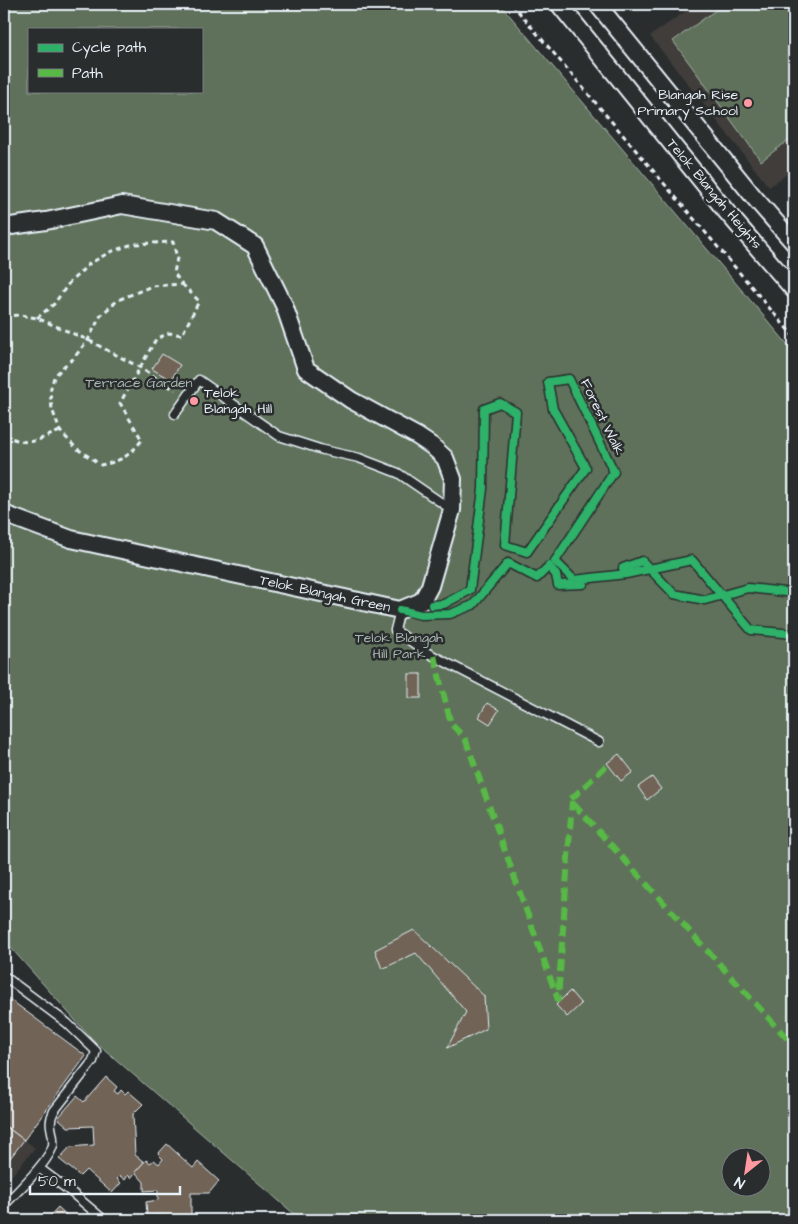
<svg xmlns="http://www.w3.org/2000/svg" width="798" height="1224" font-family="'Architects Daughter',sans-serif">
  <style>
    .built { fill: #3f3e3a }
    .green { fill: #5e715a; stroke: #a3b1a9; fill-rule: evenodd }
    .building { fill: #716457; stroke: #e8f1f8 }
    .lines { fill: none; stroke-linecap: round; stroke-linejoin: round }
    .lane-casing { stroke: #e8f1f8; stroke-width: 11 }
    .street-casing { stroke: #e8f1f8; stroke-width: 20 }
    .path { stroke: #e8f1f8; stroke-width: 3; stroke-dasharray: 5 4; stroke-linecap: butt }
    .lane { stroke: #2a2d2e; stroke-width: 8 }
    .street { stroke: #2a2d2e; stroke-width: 16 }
    .quiet { stroke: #58b947; stroke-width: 6; stroke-dasharray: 12 6; stroke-linecap: butt }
    .cycleway-casing { stroke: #2a2d2e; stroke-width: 11 }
    .cycleway { stroke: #2db169; stroke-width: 8 }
    .poi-dot { fill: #ff9aa2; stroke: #2a2d2e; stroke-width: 2 }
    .labels { text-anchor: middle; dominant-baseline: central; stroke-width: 5; stroke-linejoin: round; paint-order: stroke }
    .poi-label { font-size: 14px; fill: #e8f1f8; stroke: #2a2d2e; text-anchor: end }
    .street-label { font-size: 14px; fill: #e8f1f8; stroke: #2a2d2e }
    .park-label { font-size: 14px; fill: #aab7b1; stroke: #2a2d2e }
  </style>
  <rect width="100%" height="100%" fill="#2a2d2e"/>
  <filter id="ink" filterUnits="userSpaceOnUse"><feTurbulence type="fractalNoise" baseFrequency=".02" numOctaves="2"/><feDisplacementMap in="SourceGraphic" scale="10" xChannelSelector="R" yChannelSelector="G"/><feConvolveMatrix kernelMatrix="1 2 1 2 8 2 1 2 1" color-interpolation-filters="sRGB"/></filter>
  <g filter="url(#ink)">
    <g class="built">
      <polygon points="696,4 794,4 794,169 769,187 650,36"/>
      <polygon points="4,1124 35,1148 4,1185"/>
    </g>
    <g class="green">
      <path d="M4,4H500L794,352V1220H301L90,1037L4,940ZM29,29H201V91H29ZM730,1156H760V1186H730Z"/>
      <polygon points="724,4 794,4 794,136 761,161 673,41"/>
    </g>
    <g class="building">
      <polygon points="162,354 180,365 171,380 152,369"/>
      <rect x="409" y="674" width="12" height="24"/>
      <polygon points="487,703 499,710 490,724 479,717"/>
      <polygon points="619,754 633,772 621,781 607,763"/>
      <polygon points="652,777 661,789 647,800 638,787"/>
      <polygon points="414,930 484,996 486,1029 447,1048 466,1012 416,953 382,969 375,950"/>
      <polygon points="570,991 581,1004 567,1017 556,1005"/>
      <polygon points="4,995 86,1056 24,1140 4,1125"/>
      <polygon points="106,1077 117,1087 114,1091 118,1094 121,1090 125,1094 128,1091 143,1104 133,1114 135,1155 144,1162 131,1178 128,1175 125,1180 120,1176 117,1179 121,1183 112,1193 86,1170 80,1176 59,1159 70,1147 94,1145 93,1126 68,1127 58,1118 77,1096 84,1102"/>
      <polygon points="4,1125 24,1140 4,1166"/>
      <polygon points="167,1144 193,1168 198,1162 219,1181 209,1193 191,1193 191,1218 195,1219 196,1220 160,1220 160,1215 147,1216 146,1202 158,1200 158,1190 144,1191 144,1182 135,1172 146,1160 150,1163 154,1160 159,1164 163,1159 158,1154"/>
      <polygon points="58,1207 72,1220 46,1220"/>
    </g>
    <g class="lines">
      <defs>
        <g id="lane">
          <polyline points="175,414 199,380 279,436 323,450 359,458 398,473 452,510"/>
          <polyline points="400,610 395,630 426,652 599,742"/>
          <path d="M4,976L67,1023L96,1051L93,1061L54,1111C46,1126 55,1132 53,1145C49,1162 17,1192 4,1205"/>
          <polyline points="39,1168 71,1192 104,1220"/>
        </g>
        <g id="street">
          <polyline points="559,4 725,210 794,290"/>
          <polyline points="597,4 753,196 794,243"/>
          <polyline points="4,227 46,221 122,205 216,221 255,246 284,305 306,369 351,400 417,436 432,446 445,458 453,479 452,510 430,586 422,601 400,610 71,539 4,514"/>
        </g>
      </defs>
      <use href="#lane" class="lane-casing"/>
      <use href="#street" class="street-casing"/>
      <g class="path">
        <polyline points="512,4 794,337"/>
        <path d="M182,284L199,301L182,335L169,333L156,339L120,403L142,440C129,456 122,461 101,465L76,448L60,431L52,409L50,391L54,377L64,366L73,359L88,340L101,315L118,300L152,286Z"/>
        <polyline points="4,316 20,315 37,318 88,340 139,367 175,390"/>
        <polyline points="37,318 54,304 69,283 89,264 110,252 133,244 173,242 177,258 174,273 182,284"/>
        <path d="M4,435C30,447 34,441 60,431"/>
      </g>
      <use href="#lane" class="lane"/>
      <use href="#street" class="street"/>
      <g class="quiet">
        <polyline points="434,656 451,724 465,738 558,1000 572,801"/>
        <polyline points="606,766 570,800 794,1046"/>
      </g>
      <defs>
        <g id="cycleway">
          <polyline points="623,568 642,561 674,594 705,600 748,588 794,593"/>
          <polyline points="432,605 444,604 470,590 483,489 484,409 500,403 516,412 505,545 527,552 586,468 553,409 548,382 569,379 614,472 555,561 574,580 626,574 692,560 751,630 794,634"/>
          <polyline points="400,610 421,615 450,614 473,605 508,563 537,578 549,566 556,575 558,585 583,584"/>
        </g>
      </defs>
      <use href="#cycleway" class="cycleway-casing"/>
      <use href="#cycleway" class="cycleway"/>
    </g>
  </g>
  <g class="poi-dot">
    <circle cx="748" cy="103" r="5"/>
    <circle cx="194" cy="401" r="5"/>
  </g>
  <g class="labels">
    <g class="poi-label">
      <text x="738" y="95">Blangah Rise<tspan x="738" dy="16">Primary School</tspan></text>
      <text x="204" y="393" text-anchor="start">Telok<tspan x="204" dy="16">Blangah Hill</tspan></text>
    </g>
    <g class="street-label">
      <text transform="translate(714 194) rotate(50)">Telok Blangah Heights</text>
      <text transform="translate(602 417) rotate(64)">Forest Walk</text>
      <text transform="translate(325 594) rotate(12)">Telok Blangah Green</text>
    </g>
    <g class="park-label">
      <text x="139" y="383">Terrace Garden</text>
      <text x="399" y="638">Telok Blangah<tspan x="399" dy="16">Hill Park</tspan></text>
    </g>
  </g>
  <rect width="798" height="1224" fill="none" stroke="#2a2d2e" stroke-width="20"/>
  <rect x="10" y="10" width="778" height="1204" fill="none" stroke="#e8f1f8" stroke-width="2" filter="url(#ink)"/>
  <rect x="28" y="28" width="175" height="65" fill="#2a2d2e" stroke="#767b7f"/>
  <rect x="38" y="44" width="25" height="8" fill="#2db169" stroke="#767b7f"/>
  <text x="72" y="52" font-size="15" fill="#e8f1f8">Cycle path</text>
  <rect x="38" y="69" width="25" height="8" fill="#58b947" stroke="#767b7f"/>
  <text x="72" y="78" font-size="15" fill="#e8f1f8">Path</text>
  <g transform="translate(746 1172) rotate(210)"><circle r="24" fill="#2a2d2e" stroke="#767b7f"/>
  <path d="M0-4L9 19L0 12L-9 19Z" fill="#ff9aa2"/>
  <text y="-8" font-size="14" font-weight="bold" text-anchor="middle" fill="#e8f1f8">N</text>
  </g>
  <path d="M30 1186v8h150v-8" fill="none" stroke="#e8f1f8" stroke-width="2.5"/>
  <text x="38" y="1186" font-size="15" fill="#e8f1f8" stroke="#2a2d2e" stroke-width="4" paint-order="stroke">50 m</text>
</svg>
